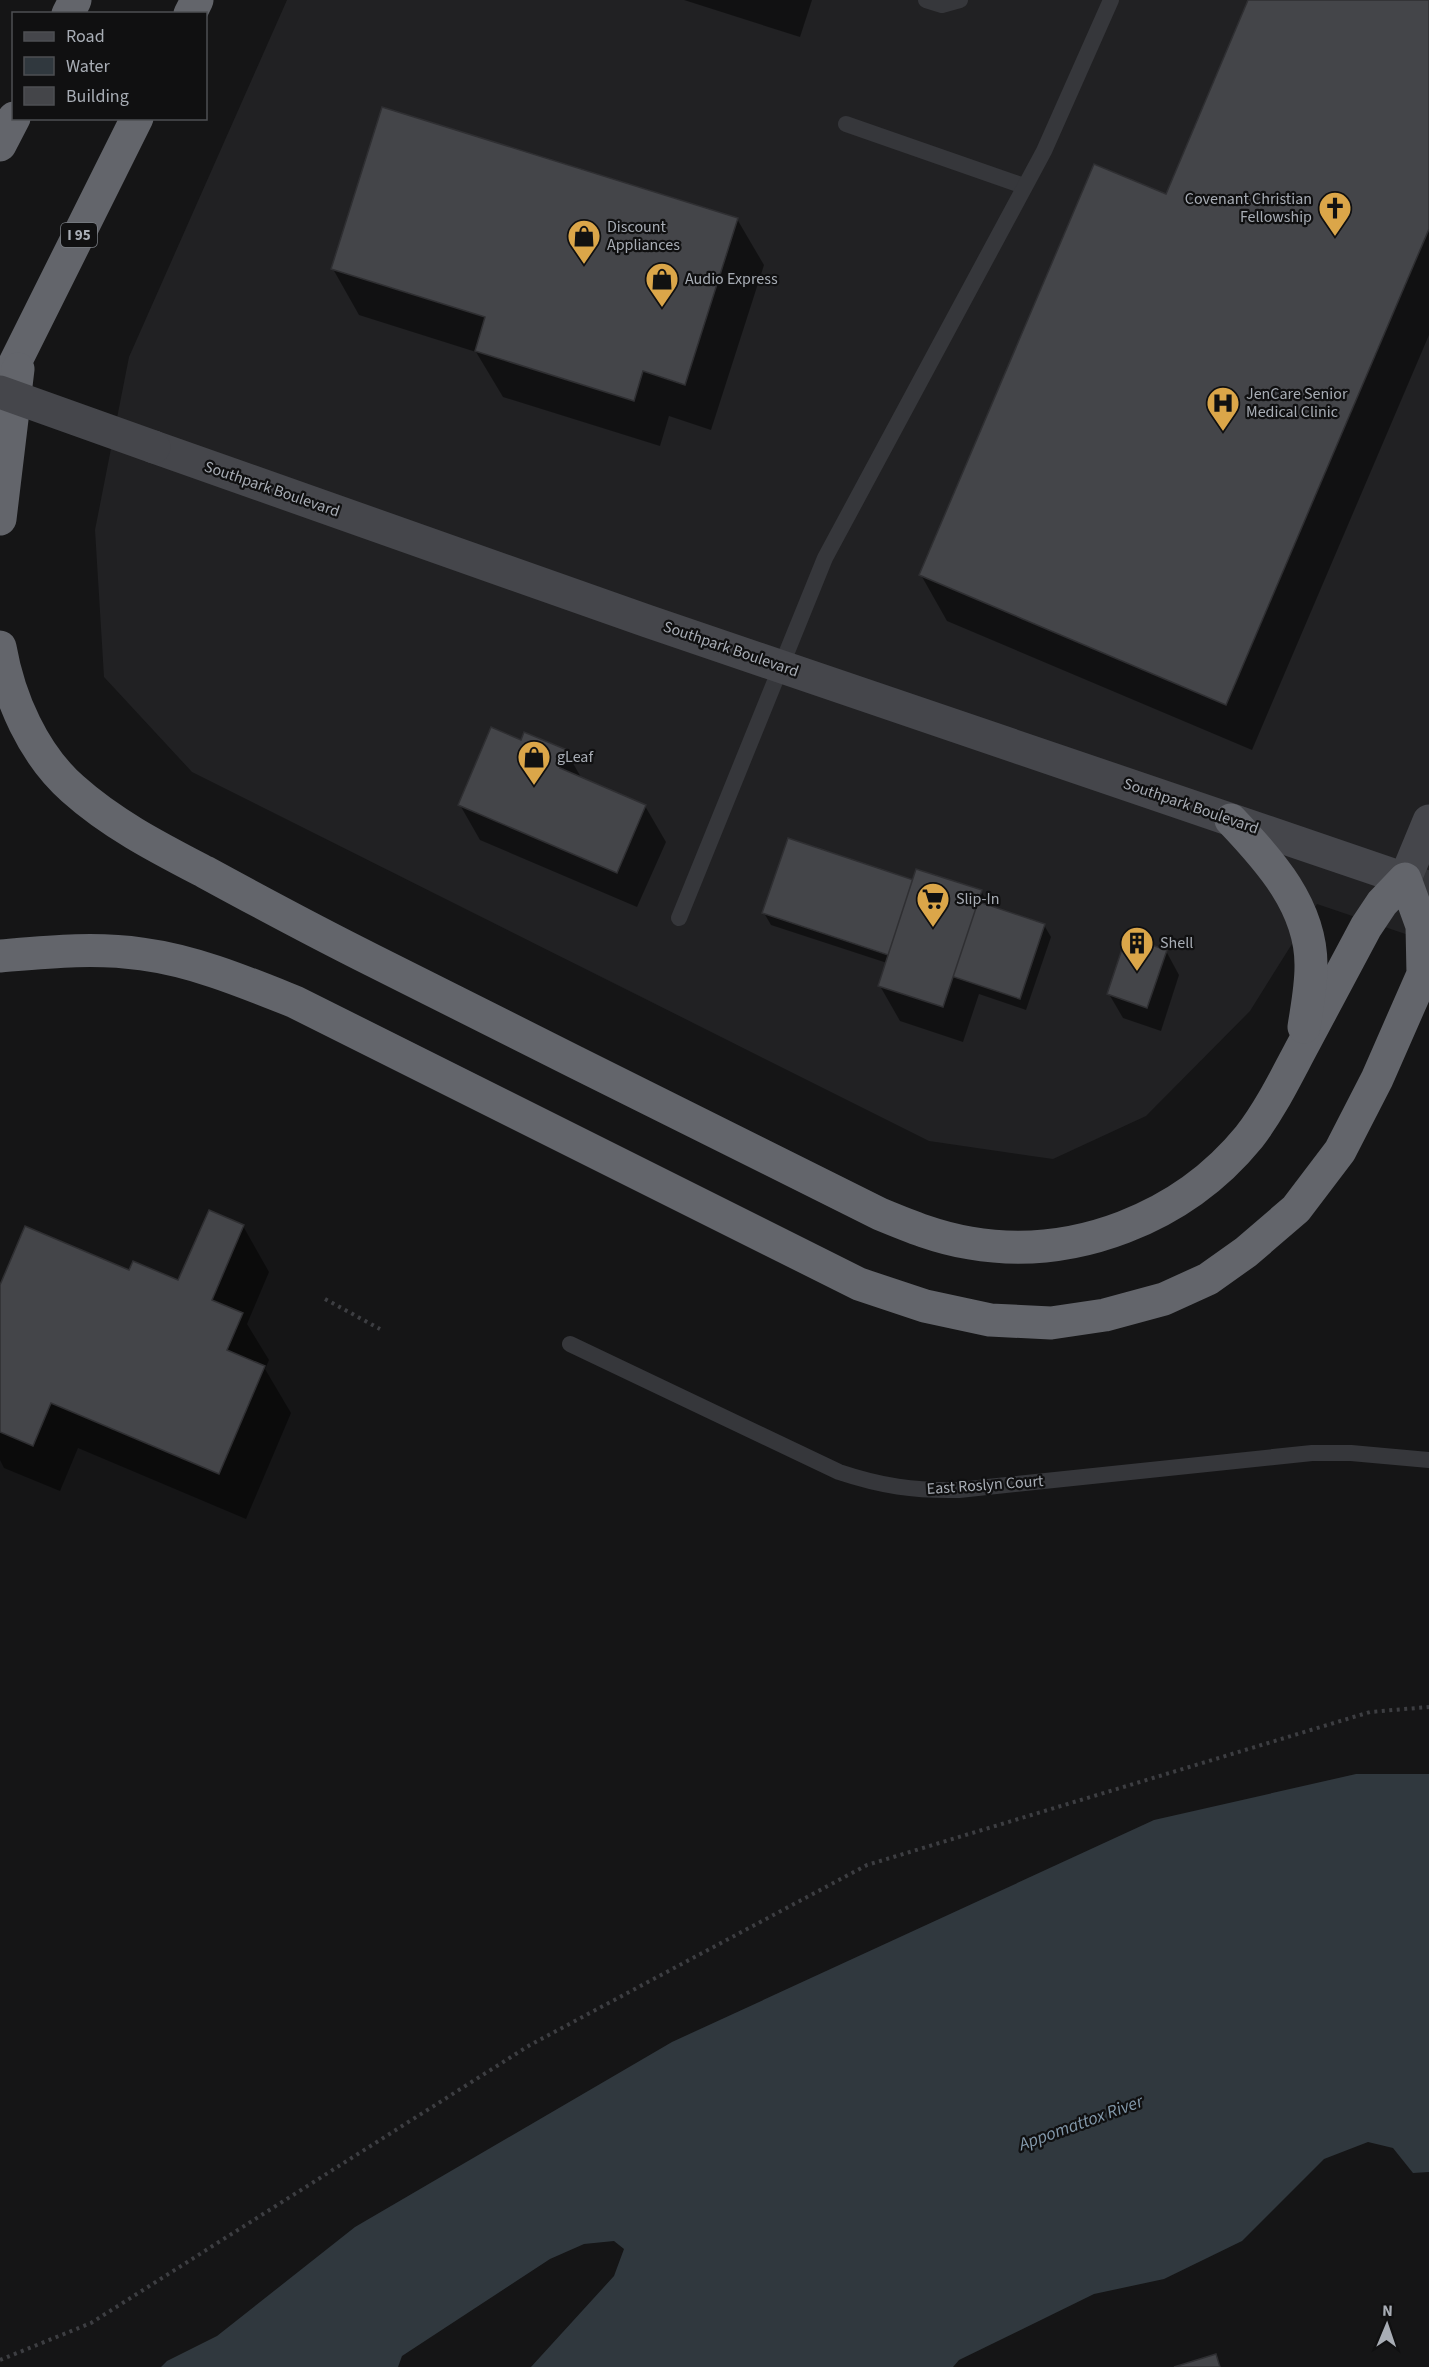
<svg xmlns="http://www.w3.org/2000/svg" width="1429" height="2367" font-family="'Source Sans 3',sans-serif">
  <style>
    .built { fill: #212123 }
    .water { fill: #30383e }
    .shadow { fill: #0007 }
    .building { fill: #444549; stroke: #2f2f32; stroke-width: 1.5 }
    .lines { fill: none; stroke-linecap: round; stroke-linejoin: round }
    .path { stroke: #3d3e42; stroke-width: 4; stroke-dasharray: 3 4.5; stroke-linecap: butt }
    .lane { stroke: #36373b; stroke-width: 16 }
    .street { stroke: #36373b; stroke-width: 32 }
    .secondary { stroke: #45464b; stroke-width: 33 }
    .highway { stroke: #63656b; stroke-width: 33 }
    .secondary-bridge { stroke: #45464b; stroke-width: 33 }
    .labels { text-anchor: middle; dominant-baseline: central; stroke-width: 4.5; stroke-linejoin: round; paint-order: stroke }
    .shield { fill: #101011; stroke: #7a7e84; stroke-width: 1.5 }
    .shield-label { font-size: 15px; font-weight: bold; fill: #a8adb5 }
    .poi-label { font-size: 16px; fill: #a8adb5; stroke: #101011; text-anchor: start }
    .street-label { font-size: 16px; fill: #a8adb5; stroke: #101011 }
    .water-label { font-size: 18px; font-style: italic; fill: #849aac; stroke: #101011 }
  </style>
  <rect width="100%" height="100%" fill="#151516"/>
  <polygon class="built" points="287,0 1429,0 1429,942 1317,904 1250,1011 1146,1116 1053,1159 929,1141 192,772 104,677 95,530 129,357"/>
  <polygon class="water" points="1356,1774 1429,1774 1429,2172 1413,2173 1393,2148 1368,2142 1324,2159 1242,2241 1164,2279 1094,2294 959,2360 953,2367 531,2367 614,2276 624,2249 614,2241 584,2244 550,2259 402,2356 398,2367 161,2367 167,2361 217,2336 355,2227 672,2042 1154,1820"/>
  <g class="shadow">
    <polygon points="684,0 812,0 800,37"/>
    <polygon points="1250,0 1429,0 1429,335 1252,750 947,621 921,575 1166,196"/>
    <polygon points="737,219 764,265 711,430 669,416 660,446 503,397 476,352 359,315 333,269"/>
    <polygon points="566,751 582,779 645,806 666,842 637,907 480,840 460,805"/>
    <polygon points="912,881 981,891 990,907 1044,925 1051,937 1026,1010 979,994 963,1042 900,1021 880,986 887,963 771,925 764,913"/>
    <polygon points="1166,951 1179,975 1161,1031 1123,1018 1109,994"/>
    <polygon points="243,1226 269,1272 247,1324 269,1360 265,1369 291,1413 246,1519 78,1448 60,1491 4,1468 0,1460 0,1289 130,1272 179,1282"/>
  </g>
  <g class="building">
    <polygon points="1248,0 1429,0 1429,229 1226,705 919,575 1094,164 1166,194"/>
    <polygon points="382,107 738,218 685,385 643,371 634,401 475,351 485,317 331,269"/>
    <polygon points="491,727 521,740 524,732 567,750 560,768 646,805 617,873 458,805"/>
    <polygon points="788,838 1045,924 1020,999 762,913"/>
    <polygon points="916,869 982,890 943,1007 878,986"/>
    <polygon points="1126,937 1167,950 1147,1008 1107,994"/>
    <polygon points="209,1210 244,1225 212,1300 243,1313 227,1350 265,1366 219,1474 51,1403 33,1446 0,1432 0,1285 25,1226 129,1270 133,1261 178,1280"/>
    <polygon points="1216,2354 1220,2367 1174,2367"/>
  </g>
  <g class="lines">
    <g class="path">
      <polyline points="325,1299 380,1329"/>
      <polyline points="0,2360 91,2323 530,2045 867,1865 1370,1712 1429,1707"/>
    </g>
    <g class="lane">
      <polyline points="926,0 942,5 960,0"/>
      <polyline points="846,124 1024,186"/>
      <polyline points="679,918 825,558 1044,151 1111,0"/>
      <path d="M570,1344L839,1472C881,1486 914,1491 959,1490L1312,1453H1351L1429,1460"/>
    </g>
    <polyline class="street" points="1405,879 1429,887"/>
    <polyline class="secondary" points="154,447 647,621 1405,879 1429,821"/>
    <g class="highway">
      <polyline points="68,14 75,0"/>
      <polyline points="190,14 197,0"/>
      <polyline points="0,145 14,118"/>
      <polyline points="0,393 137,118"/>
      <polyline points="0,519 18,369"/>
      <path d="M0,647C9,698 33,754 73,789C112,824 159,848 205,872C260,902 316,932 372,960C541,1045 711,1130 880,1214C909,1226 938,1238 970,1243C1074,1261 1183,1218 1249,1137C1270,1110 1286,1077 1302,1047C1323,1007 1345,967 1366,927L1382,903L1405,879L1422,926L1423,974L1377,1079L1340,1151L1296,1209L1246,1252L1208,1279L1164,1299L1105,1315L1051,1323L990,1320L925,1306L859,1284L295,1002C245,982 195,961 142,954C95,947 47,952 0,956"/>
      <path d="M1231,820C1269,860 1312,907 1311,967C1311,987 1307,1007 1304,1027"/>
    </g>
    <polyline class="secondary-bridge" points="0,392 154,447"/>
  </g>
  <defs>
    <symbol id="church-pin" viewBox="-11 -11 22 30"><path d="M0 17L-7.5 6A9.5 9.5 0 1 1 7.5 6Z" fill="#dba649" stroke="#101011"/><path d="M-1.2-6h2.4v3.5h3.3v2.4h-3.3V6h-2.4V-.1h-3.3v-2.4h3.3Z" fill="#111"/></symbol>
    <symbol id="shop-pin" viewBox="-11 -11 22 30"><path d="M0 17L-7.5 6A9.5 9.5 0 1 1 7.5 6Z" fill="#dba649" stroke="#101011"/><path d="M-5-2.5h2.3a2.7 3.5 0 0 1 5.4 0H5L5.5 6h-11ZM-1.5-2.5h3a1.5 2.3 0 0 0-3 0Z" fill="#111"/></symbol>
    <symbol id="hospital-pin" viewBox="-11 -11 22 30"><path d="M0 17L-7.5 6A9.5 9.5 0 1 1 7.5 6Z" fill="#dba649" stroke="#101011"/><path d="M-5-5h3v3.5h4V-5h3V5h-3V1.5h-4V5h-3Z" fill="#111"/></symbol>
    <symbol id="supermarket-pin" viewBox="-11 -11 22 30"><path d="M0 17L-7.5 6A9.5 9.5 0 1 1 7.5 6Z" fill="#dba649" stroke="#101011"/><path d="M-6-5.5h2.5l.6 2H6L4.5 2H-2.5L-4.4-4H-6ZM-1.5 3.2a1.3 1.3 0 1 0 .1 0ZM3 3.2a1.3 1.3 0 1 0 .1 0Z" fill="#111"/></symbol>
    <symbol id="building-pin" viewBox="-11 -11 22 30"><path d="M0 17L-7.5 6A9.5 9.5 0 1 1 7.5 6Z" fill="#dba649" stroke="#101011"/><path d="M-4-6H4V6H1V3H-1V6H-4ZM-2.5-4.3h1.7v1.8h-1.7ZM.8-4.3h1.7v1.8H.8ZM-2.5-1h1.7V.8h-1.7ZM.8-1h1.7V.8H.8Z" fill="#111"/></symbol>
  </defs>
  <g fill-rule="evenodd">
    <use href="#church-pin" x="1316" y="189" width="38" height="52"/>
    <use href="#shop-pin" x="565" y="217" width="38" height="52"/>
    <use href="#shop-pin" x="643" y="260" width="38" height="52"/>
    <use href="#hospital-pin" x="1204" y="384" width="38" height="52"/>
    <use href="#shop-pin" x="515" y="738" width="38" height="52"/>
    <use href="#supermarket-pin" x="914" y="880" width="38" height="52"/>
    <use href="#building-pin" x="1118" y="924" width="38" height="52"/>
  </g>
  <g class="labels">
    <rect class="shield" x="61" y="223" width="36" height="24" rx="4.5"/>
    <g class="shield-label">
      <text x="79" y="235">I 95</text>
    </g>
    <g class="poi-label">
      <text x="1312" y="199" text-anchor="end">Covenant Christian<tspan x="1312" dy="18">Fellowship</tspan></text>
      <text x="607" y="227">Discount<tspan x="607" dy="18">Appliances</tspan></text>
      <text x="685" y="279">Audio Express</text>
      <text x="1246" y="394">JenCare Senior<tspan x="1246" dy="18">Medical Clinic</tspan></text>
      <text x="557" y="757">gLeaf</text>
      <text x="956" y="899">Slip-In</text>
      <text x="1160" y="943">Shell</text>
    </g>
    <g class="street-label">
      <text transform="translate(272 489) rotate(19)">Southpark Boulevard</text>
      <text transform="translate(731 649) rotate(19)">Southpark Boulevard</text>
      <text transform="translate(1191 806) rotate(19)">Southpark Boulevard</text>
      <text transform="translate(985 1485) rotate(-4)">East Roslyn Court</text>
    </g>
    <g class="water-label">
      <text transform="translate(1081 2123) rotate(-20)">Appomattox River</text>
    </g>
  </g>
  <rect x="12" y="12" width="195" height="108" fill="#101011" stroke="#4d4f53" stroke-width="1.5"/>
  <rect x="24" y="32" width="30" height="9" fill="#45464b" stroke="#4d4f53" stroke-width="1.5"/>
  <text x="66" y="42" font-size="18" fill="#a8adb5">Road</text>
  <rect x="24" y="57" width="30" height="18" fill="#30383e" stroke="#4d4f53" stroke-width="1.5"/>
  <text x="66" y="72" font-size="18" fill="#a8adb5">Water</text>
  <rect x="24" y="87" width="30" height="18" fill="#444549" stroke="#4d4f53" stroke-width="1.5"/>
  <text x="66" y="102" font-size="18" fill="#a8adb5">Building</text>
  <g transform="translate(1387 2325) rotate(2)" stroke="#101011" stroke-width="4.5" paint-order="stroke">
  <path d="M0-4.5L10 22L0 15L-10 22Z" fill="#a8adb5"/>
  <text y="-9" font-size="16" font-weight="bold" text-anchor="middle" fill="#a8adb5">N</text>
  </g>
</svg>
